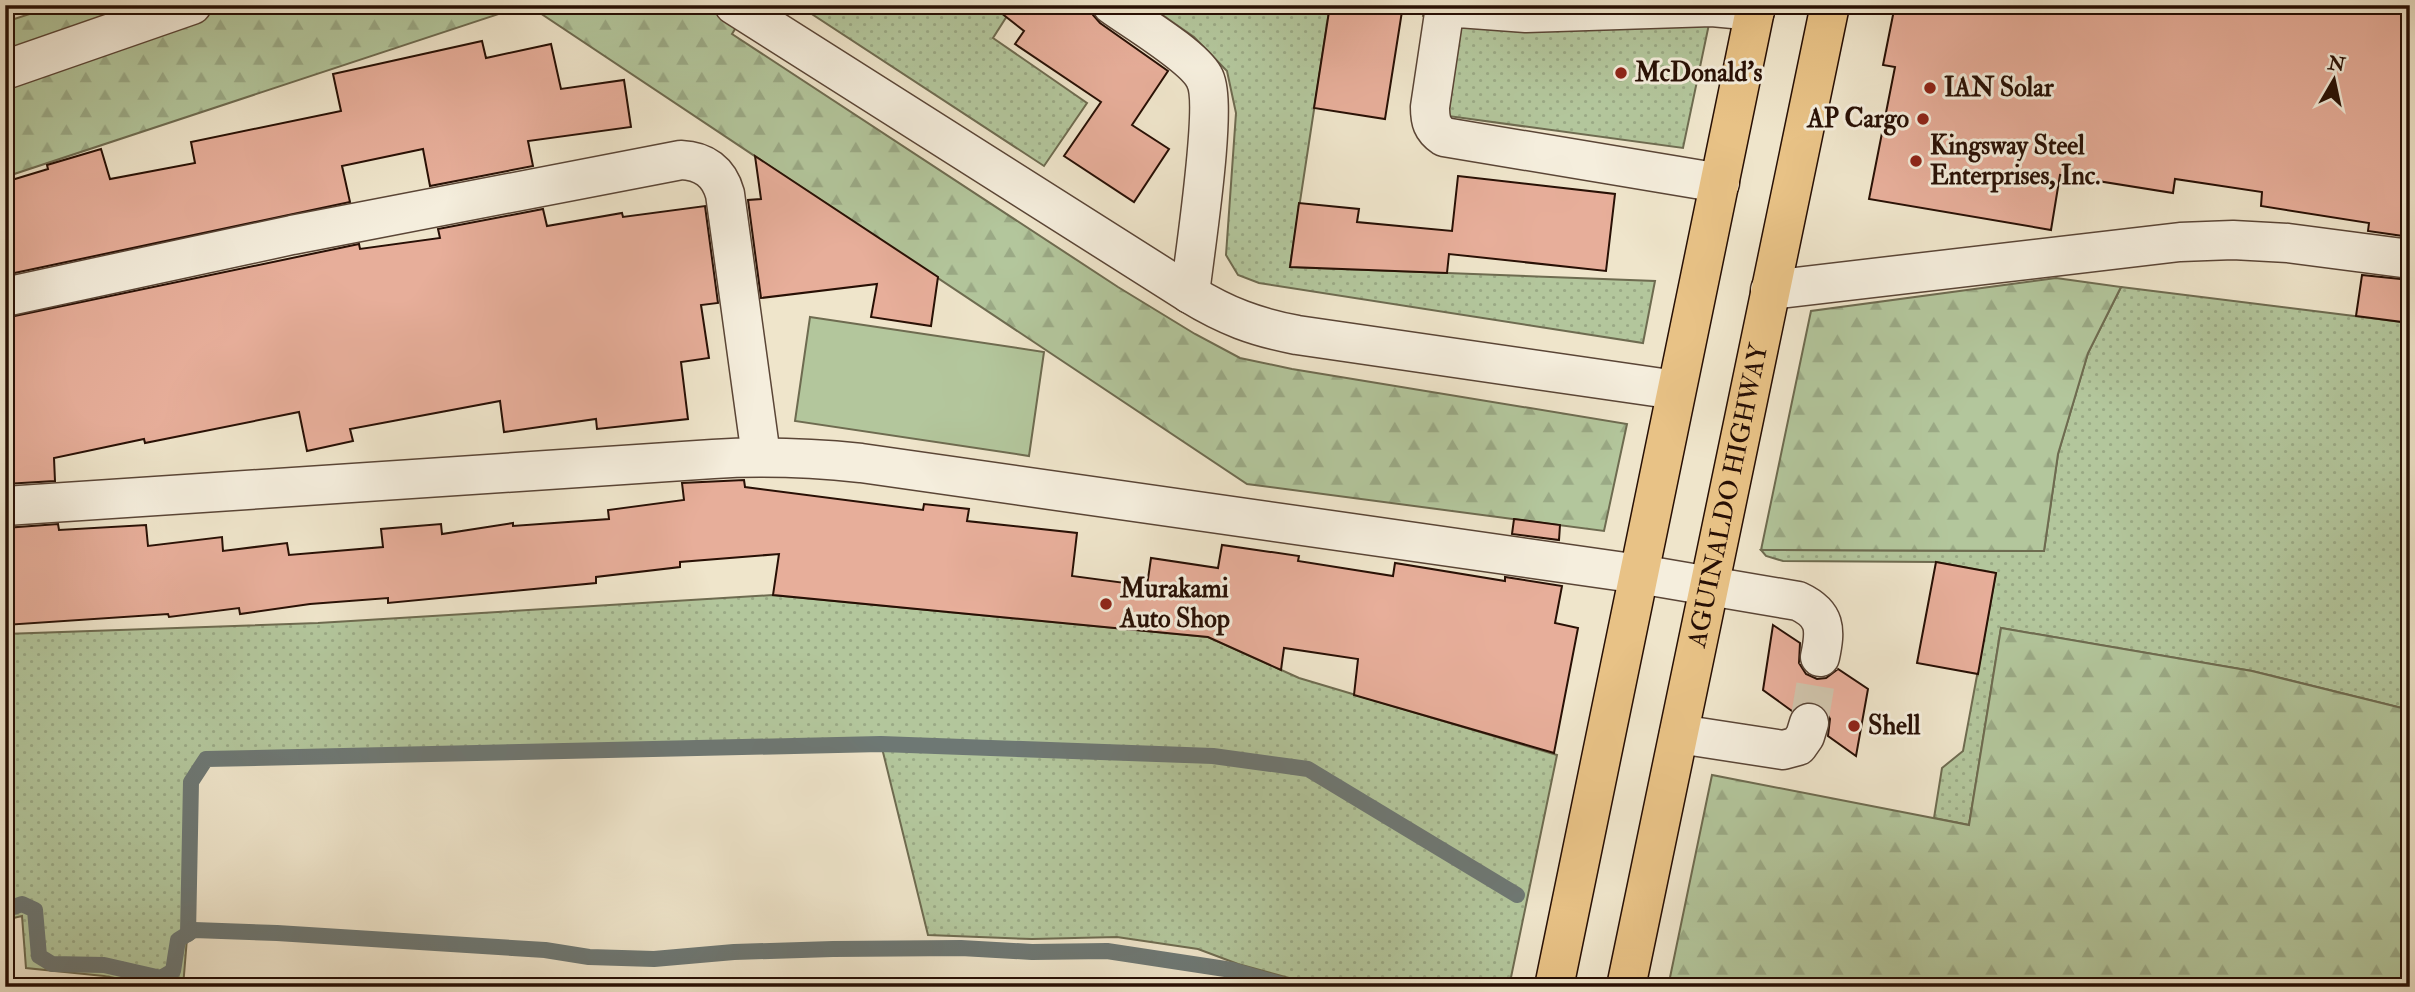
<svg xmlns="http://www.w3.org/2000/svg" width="2415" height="992" font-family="'IM FELL Double Pica',serif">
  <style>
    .grass { fill: url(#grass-dots); stroke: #6e6b50; stroke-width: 2 }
    .forest { fill: url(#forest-firs); stroke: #6e6b50; stroke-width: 2 }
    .pitch { fill: #b3c69c; stroke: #6e6b50; stroke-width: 2 }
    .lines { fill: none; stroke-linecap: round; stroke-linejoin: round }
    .stream { stroke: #6e7874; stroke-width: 16 }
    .building { fill: #e7ae9a; stroke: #281005; stroke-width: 2 }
    .minor-tunnel { stroke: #d1c5ad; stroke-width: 38; stroke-dasharray: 38 19; stroke-linecap: butt }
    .minor-casing { stroke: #5a4536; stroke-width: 41 }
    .highway-casing { stroke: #281005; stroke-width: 41 }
    .minor { stroke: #f5eedd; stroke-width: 38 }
    .highway { stroke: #e8c286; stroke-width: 38 }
    .poi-dot { fill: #8f2418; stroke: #f5eedd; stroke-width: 2.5 }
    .labels { text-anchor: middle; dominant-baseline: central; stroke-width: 6; stroke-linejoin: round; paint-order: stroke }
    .poi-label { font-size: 26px; font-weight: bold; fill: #281005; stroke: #f5eedd; text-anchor: start }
    .street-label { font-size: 26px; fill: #281005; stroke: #f5eedd }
  </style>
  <defs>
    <pattern id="grass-dots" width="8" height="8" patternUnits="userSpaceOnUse" patternTransform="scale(1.75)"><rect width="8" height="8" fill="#b3c69c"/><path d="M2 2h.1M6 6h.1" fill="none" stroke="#9aa985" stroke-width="1.8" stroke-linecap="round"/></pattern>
    <pattern id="forest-firs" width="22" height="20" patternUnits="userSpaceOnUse" patternTransform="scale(1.75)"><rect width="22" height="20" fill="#b3c69c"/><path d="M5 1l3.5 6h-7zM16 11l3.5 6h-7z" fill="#9aa985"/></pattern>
  </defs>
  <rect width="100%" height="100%" fill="#efe5cb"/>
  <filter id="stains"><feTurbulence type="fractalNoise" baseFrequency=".00286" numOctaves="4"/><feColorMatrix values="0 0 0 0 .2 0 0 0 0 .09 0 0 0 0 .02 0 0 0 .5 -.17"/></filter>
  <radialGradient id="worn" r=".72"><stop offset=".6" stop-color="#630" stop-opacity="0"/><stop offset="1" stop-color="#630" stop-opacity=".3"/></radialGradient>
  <g class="grass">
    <polygon points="798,5 1014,5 993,38 1087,103 1044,166"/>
    <polygon points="1148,5 1330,5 1290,267 1655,281 1643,343 1259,283 1238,275 1226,255 1236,113 1227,71 1194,37"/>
    <polygon points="1424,5 1713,5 1683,148 1448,116 1462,21 1423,16"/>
    <polygon points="2121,287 2410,323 2410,710 2252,671 2001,628 1969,825 1934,818 1942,768 1963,751 1996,573 1936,562 1783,561 1766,556 1761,550 2044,551 2058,454 2088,353"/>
    <polygon points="773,595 1208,637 1299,678 1557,755 1509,987 1322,987 1238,964 1198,949 1117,937 1032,939 928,935 881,744 206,759 191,782 188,926 183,987 163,987 104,976 26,968 22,916 5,920 5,634 318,623"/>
  </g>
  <g class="forest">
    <polygon points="33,5 526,5 5,177 5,22 36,12"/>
    <polygon points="528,5 750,5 732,34 1118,287 1195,334 1240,358 1292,369 1627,424 1604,531 1247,484"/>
    <polygon points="2056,278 2121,287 2088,353 2058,454 2044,551 1761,550 1811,311"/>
    <polygon points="2001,628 2252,671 2410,710 2410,987 1668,987 1712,775 1969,825"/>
  </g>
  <polygon class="pitch" points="810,317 1044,352 1029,456 795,421"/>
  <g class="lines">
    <g class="stream">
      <polyline points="5,910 22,904 35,910 39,956 52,964 104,965 161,978 173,971 178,940 194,930 277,933 545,950 589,957 654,959 734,952 833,949 961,948 1032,952 1107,951 1232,970 1290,987"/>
      <polyline points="188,934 191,782 206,759 881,744 1213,756 1308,769 1517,895"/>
    </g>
  </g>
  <g class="building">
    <polygon points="991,5 1090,5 1093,15 1100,23 1168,71 1132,125 1169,149 1134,202 1064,156 1101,102 1015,44 1024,31"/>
    <polygon points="1330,5 1403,5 1385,119 1314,108"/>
    <polygon points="1895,5 2410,5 2410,237 2368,231 2369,223 2261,206 2262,192 2175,179 2173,193 2060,175 2051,230 1869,199 1895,67 1883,65"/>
    <polygon points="482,41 486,58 551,44 561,89 624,80 631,127 528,141 533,166 430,186 423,149 342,166 350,202 5,275 5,182 48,169 47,165 101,149 110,179 195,163 191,142 341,111 333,74"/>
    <polygon points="755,156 938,277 931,326 871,317 877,284 761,298 748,200 761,199"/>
    <polygon points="1458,176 1615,194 1606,271 1449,254 1447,273 1290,267 1299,203 1359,209 1357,222 1452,231"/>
    <polygon points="705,206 718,303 701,305 709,358 681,362 688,419 597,429 596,419 504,432 500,401 350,429 353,441 307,451 299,412 145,443 144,439 54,458 55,481 5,484 5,318 359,244 360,249 440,238 438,229 543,209 547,226 622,213 623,217"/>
    <polygon points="2362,275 2410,280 2410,323 2356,316"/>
    <polygon points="744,480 745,487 923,510 924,504 969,509 967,521 1077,533 1072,576 1147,586 1151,558 1218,568 1222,545 1299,556 1298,561 1393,576 1395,563 1505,581 1505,577 1562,586 1555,623 1578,628 1554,753 1354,695 1358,659 1284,648 1281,670 1208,637 773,595 779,554 680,562 680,567 596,577 596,583 388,603 388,598 310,604 240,614 239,608 169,617 168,614 5,625 5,528 58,524 59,530 146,525 148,546 222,537 223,551 287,543 289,555 383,547 381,529 441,524 442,534 513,523 513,526 609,519 608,510 684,500 682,483"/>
    <polygon points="1514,519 1560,525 1559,540 1512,534"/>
    <polygon points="1936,562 1996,573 1978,674 1917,663"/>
    <polygon points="1773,625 1800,643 1799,663 1806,674 1817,679 1826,678 1838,669 1868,689 1856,756 1828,736 1830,719 1824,708 1816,702 1805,702 1792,711 1763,690"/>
  </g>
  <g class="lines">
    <polyline class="minor-tunnel" points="1809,723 1820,657"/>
    <defs>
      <g id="minor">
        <path d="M734,5L1190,294C1226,316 1255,327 1297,335L1676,390"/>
        <path d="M1112,5C1134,21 1192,55 1204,77C1219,102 1194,256 1190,294"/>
        <polyline points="5,70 192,5"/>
        <path d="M1720,183L1444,137C1432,129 1430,121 1430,107L1445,7L1526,13L1712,7L1755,11"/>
        <polyline points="1770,290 2180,242 2233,240 2288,243 2410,259"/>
        <path d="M5,297L292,235L681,160C704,161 719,172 725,194L761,456"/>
        <path d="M5,506L713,459C763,456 812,458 861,463L1639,574L1798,601C1826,614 1826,629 1820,657"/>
        <polyline points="1679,734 1783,750 1798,746 1805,736 1809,723"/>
      </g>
      <g id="highway">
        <polyline points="1554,987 1756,5"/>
        <path id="s1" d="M1626,987L1830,5"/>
      </g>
    </defs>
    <use href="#minor" class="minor-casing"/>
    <use href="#highway" class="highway-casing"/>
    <use href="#minor" class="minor"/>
    <use href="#highway" class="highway"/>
  </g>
  <g class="poi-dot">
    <circle cx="1621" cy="73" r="7"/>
    <circle cx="1930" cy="88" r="7"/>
    <circle cx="1923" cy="119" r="7"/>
    <circle cx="1916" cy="161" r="7"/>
    <circle cx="1106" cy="604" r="7"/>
    <circle cx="1854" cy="726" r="7"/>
  </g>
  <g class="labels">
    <g class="poi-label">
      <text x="1635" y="73">McDonald's</text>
      <text x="1944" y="88">IAN Solar</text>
      <text x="1909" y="119" text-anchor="end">AP Cargo</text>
      <text x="1930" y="146">Kingsway Steel<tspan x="1930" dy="30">Enterprises, Inc.</tspan></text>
      <text x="1120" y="589">Murakami<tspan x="1120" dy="30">Auto Shop</tspan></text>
      <text x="1868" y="726">Shell</text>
    </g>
    <g class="street-label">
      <text stroke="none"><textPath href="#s1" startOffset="502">AGUINALDO HIGHWAY</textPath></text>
    </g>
  </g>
  <rect width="2415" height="992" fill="none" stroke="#efe5cb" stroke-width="28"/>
  <rect x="7" y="7" width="2401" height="978" fill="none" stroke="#281005" stroke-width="3.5"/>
  <rect x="14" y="14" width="2387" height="964" fill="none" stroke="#281005" stroke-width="2"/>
  <g transform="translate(2334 80) rotate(9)" stroke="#f5eedd" stroke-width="5" paint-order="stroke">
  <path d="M0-5L12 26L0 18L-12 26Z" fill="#281005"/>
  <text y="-10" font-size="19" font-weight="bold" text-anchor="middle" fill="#281005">N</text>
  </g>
  <rect width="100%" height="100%" filter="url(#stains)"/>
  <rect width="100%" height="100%" fill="url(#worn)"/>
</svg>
